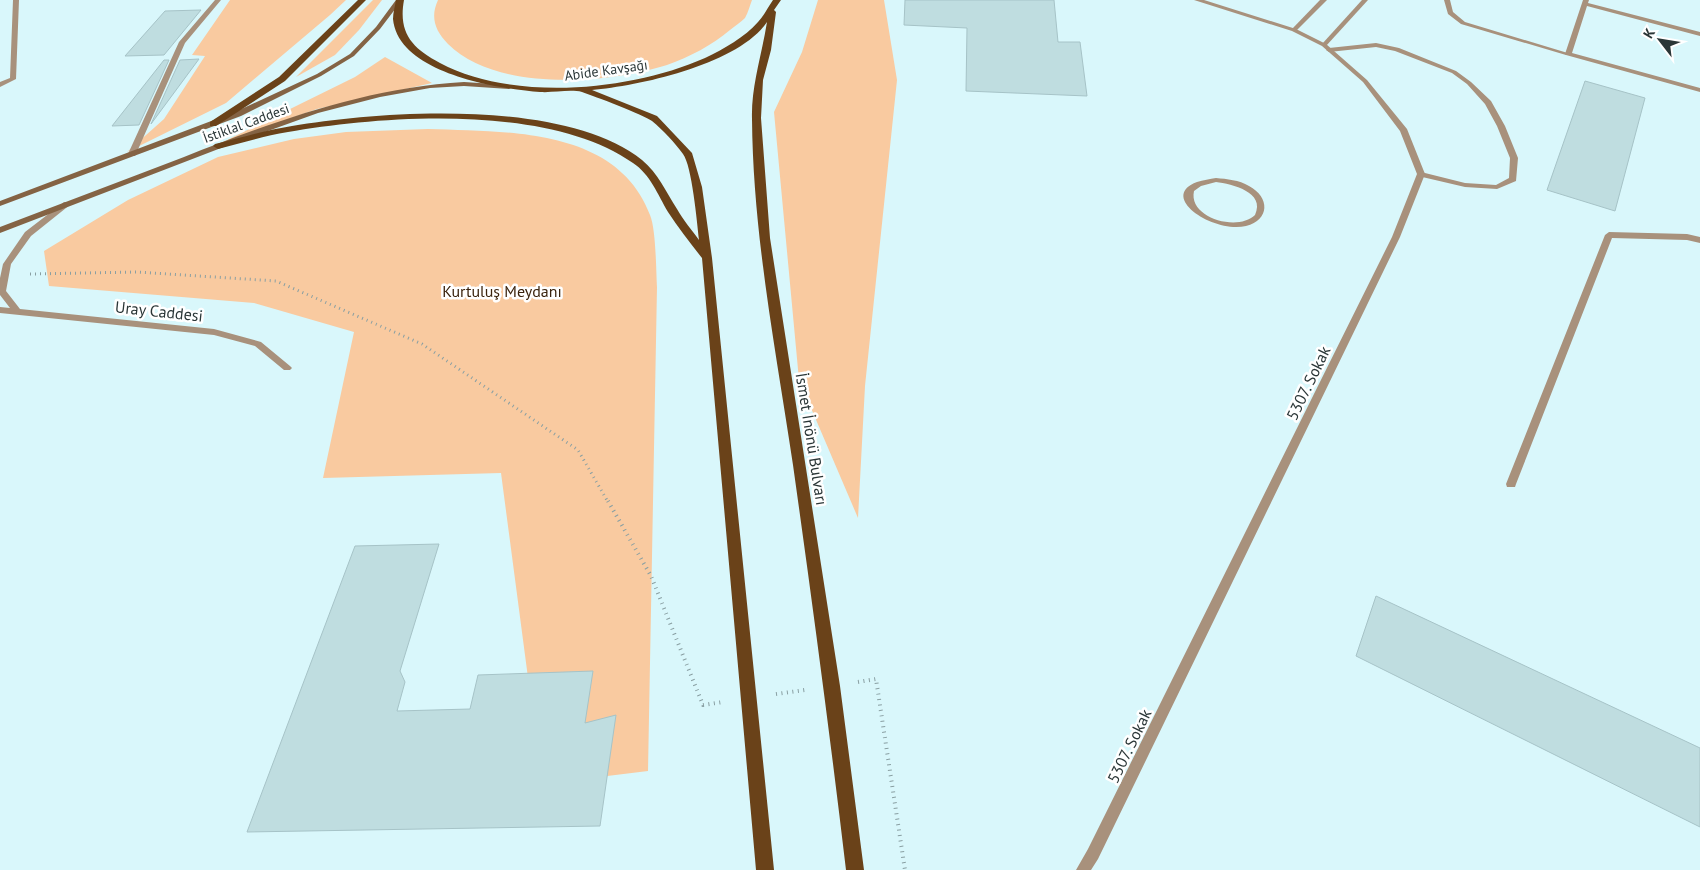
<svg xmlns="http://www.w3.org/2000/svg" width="1700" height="870" font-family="'PT Sans',sans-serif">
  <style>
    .green { fill: #f9caa0 }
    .building { fill: #bfdde0; stroke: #a6c3c7 }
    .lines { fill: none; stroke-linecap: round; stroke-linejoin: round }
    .path-far1 { stroke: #899fa2; stroke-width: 3; stroke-dasharray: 1 4; stroke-linecap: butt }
    .path { stroke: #899fa2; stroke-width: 4; stroke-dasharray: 1 4.5; stroke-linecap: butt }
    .service { fill: #a8917c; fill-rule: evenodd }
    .pedestrian { fill: #a8917c; fill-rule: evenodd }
    .minor { fill: #a8917c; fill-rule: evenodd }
    .tertiary { fill: #a8917c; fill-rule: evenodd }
    .secondary { fill: #846344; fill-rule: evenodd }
    .primary { fill: #6a4219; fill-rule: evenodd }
    .labels { text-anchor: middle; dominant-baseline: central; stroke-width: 5; stroke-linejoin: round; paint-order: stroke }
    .far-street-label { font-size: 14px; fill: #2a3637; stroke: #fff }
    .park-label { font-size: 16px; fill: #3a230d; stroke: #fff }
    .street-label { font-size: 16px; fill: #2a3637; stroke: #fff }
  </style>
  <rect width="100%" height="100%" fill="#d9f7fb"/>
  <g class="green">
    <polygon points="230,0 346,0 330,15 226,103 127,152 164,119 205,56 192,55"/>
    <polygon points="373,0 382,0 359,30 335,55 296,77"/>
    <path d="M438,0H752C750,5 748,13 745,18C741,22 735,26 730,30C712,45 690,57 667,65C607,84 496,92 448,44C435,31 430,17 438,0Z"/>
    <polygon points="818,0 884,0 897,80 865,386 858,518 799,380 774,112 802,52"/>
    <polygon points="385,57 432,83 317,109 221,143 355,77"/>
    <path d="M428,129C506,132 617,127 650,215C656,229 656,270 657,287L648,771L542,784L501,473L323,478L354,332L254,303L49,286L44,251L128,200L218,157L294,139L346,132Z"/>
  </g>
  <g class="building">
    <polygon points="905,0 1054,0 1058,42 1080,42 1087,96 966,91 967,28 904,25"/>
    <polygon points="201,10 164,55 125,56 165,11"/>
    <polygon points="199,59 151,124 180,60"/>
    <polygon points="164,60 169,60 139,125 112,126"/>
    <polygon points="1585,81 1645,98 1615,211 1547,190"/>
    <polygon points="439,544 400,671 405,682 397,711 470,709 478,675 593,671 585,723 616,715 600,826 247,832 355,546"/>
    <polygon points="1376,596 1700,748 1700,827 1356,656"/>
  </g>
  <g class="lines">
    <polyline class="path-far1" points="30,274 137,272 276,281 422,344 578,450 608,502"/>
    <g class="path">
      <polyline points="608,501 651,576 703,705 723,702"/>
      <polyline points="858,682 876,679 905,870"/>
      <polyline points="776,694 805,690"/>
    </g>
    <g class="service">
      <polygon points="1444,0 1450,0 1453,12 1465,22 1571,54 1566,55 1461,24 1448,14"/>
      <polygon points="1376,43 1399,48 1456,71 1471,82 1491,101 1505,126 1518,158 1516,181 1497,189 1465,187 1418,176 1417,174 1421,172 1465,183 1496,185 1509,178 1510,158 1497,126 1485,104 1467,84 1452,73 1395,51 1376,47 1329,52 1326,50 1329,48"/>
      <polygon points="1609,232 1687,234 1700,237 1700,243 1687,240 1612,238 1516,484 1515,487 1507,487 1506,484 1605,235"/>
    </g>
    <polygon class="pedestrian" points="215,0 221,0 185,43 136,154 135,156 129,156 128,154 179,42"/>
    <g class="minor">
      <polygon points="13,0 19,0 16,79 0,87 0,82 10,78"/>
      <polygon points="1194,0 1204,0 1296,29 1326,44 1367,80 1407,129 1425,174 1400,237 1098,859 1091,870 1076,870 1088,849 1392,237 1417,174 1400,131 1363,82 1322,46 1292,31"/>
      <polygon points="64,202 67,202 71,204 31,236 11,264 6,291 20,309 214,329 261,342 290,366 292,368 290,370 284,370 255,346 214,335 0,313 0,307 10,308 0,295 0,278 3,264 25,232"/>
    </g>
    <g class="tertiary">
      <polygon points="1320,0 1327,0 1296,31 1292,31 1292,29"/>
      <polygon points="1362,0 1368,0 1326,46 1322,46 1322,44"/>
      <polygon points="1583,0 1589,0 1588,3 1700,32 1700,36 1587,6 1572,53 1700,88 1700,92 1566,55 1565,54"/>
      <path d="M1216,178C1227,179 1239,180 1249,186C1270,197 1270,220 1246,226C1215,234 1157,197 1197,182C1203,180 1210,179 1216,178ZM1216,182C1232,184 1266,192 1255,215C1238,232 1188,218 1194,191L1201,186Z"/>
    </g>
    <g class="secondary">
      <polygon points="396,0 402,0 380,29 354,56 321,76 241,116 0,206 0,201 235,112 317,74 350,54 376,27"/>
      <path d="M464,82L509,85L513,87L509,89L464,86L430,88L380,97L318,113L221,148L0,233V227C61,204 123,180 184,157C275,121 365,88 464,82Z"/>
    </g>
    <g class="primary">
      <polygon points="358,0 366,0 285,81 216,126 210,126 210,122 279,77"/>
      <path d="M396,0H404C398,33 412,48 440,63C514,102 630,91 705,58C724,49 745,37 758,22C764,16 768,7 773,0H781L774,10L776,12L771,50L763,80L761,118L770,238L840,686L864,870H846C830,735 812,600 793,465C776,351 753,235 752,119C751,86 762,54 767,22C739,64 640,86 592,90L657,116L692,153L702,187L712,258L774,870H756L702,258C690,243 678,227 668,212C658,195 650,174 633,163C550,104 385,115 288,132C264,136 241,143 218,149L213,146L215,144C240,138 266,130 292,126C385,110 565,99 642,160C658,173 666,192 677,209C683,220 692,230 699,240C697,222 692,166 683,154C675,143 663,130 652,121C644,115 594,96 582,92C570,89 553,93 540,92C498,89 398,73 393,19C393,13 395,6 396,0Z"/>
    </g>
  </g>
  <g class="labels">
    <g class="far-street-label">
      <text transform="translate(606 70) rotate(-8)">Abide Kavşağı</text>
      <text transform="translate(246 123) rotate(-20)">İstiklal Caddesi</text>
    </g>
    <g class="park-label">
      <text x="502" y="291">Kurtuluş Meydanı</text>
    </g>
    <g class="street-label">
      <text transform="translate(159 311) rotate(6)">Uray Caddesi</text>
      <text transform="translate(1308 383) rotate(-64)">5307. Sokak</text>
      <text transform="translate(812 439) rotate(81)">İsmet İnönü Bulvarı</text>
      <text transform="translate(1129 746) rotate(-64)">5307. Sokak</text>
    </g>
  </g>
  <g transform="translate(1660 40) rotate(301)" stroke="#ffffff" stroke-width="4" paint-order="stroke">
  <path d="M0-4L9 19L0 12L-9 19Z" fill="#2a3637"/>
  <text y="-8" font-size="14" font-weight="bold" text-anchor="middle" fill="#2a3637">K</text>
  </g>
</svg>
